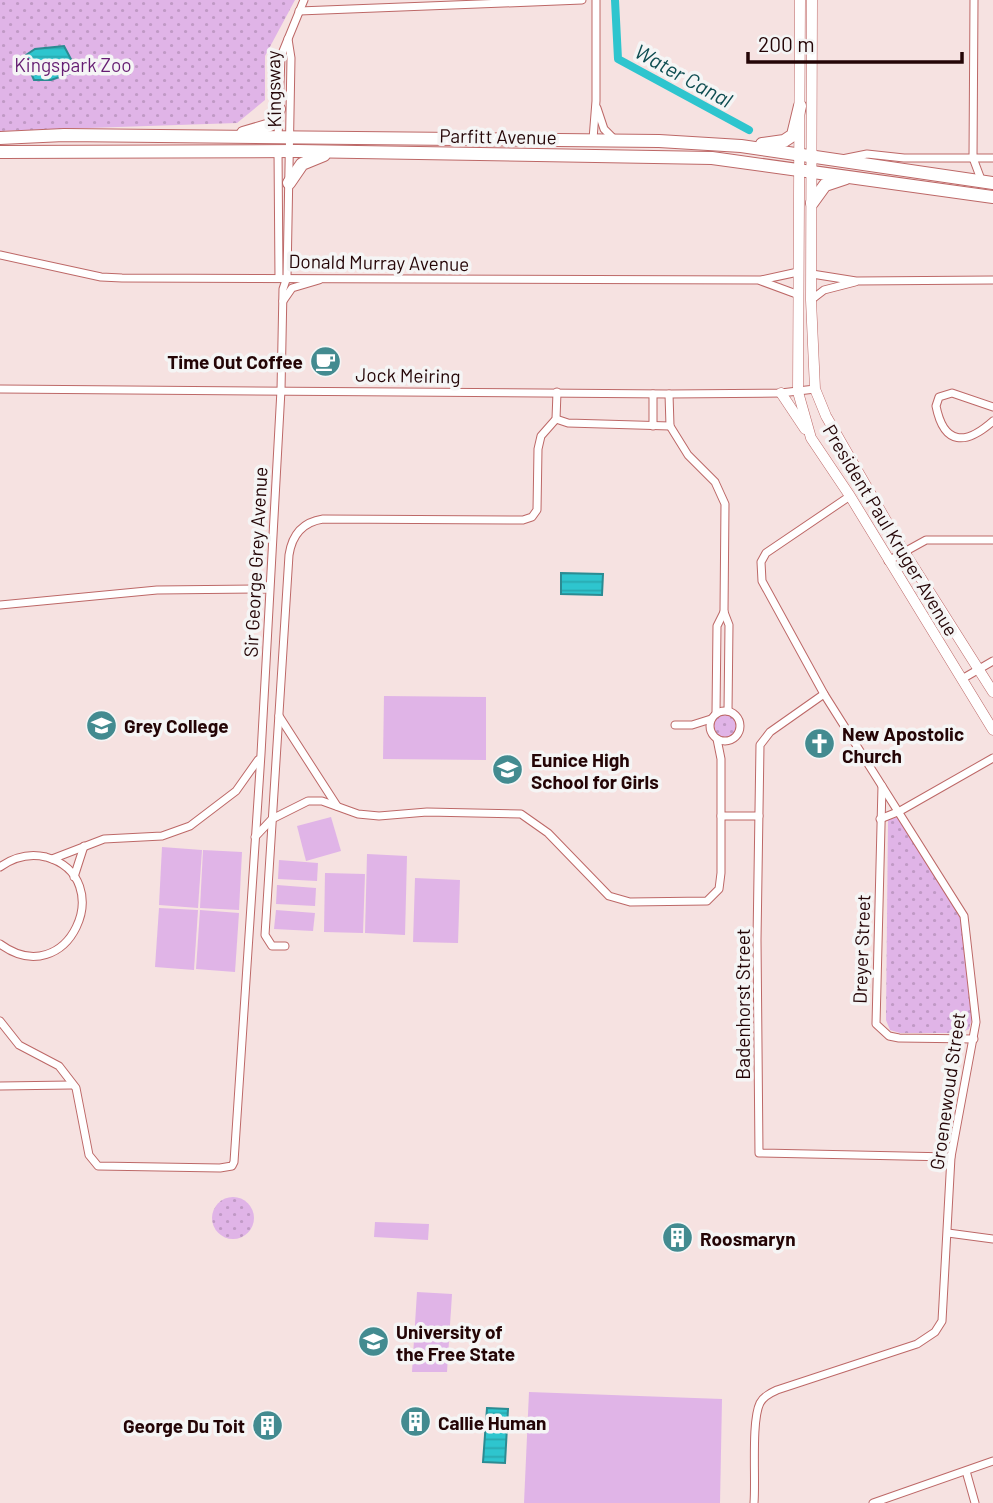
<svg xmlns="http://www.w3.org/2000/svg" width="993" height="1503" font-family="Barlow,sans-serif">
  <style>
    .green { fill: url(#green-dots) }
    .pitch { fill: #e0b4e7 }
    .water { fill: url(#water-rules); stroke: #2b8b92; stroke-width: 2 }
    .lines { fill: none; stroke-linecap: round; stroke-linejoin: round }
    .canal { stroke: #2ec5ce; stroke-width: 8 }
    .street-casing { stroke: #bd6867; stroke-width: 9 }
    .secondary-casing { stroke: #bd6867; stroke-width: 11 }
    .highway-casing { stroke: #bd6867; stroke-width: 14 }
    .street { stroke: #fff; stroke-width: 7 }
    .secondary { stroke: #fff; stroke-width: 10 }
    .highway { stroke: #fff; stroke-width: 12 }
    .labels { text-anchor: middle; dominant-baseline: central; stroke-width: 7; stroke-linejoin: round; paint-order: stroke }
    .park-label { font-size: 19px; fill: #651d72; stroke: #f5f5f5 }
    .street-label { font-size: 19px; fill: #240506; stroke: #f5f5f5 }
    .poi-label { font-size: 19px; font-weight: bold; fill: #240506; stroke: #f5f5f5; text-anchor: start }
    .water-label { font-size: 21px; font-style: italic; fill: #0e4d51; stroke: #f5f5f5 }
  </style>
  <defs>
    <pattern id="green-dots" width="8" height="8" patternUnits="userSpaceOnUse" patternTransform="scale(1.75)"><rect width="8" height="8" fill="#e0b4e7"/><path d="M2 2h.1M6 6h.1" fill="none" stroke="#c099c5" stroke-width="1.8" stroke-linecap="round"/></pattern>
    <pattern id="water-rules" width="6" height="5" patternUnits="userSpaceOnUse" patternTransform="scale(1.75)"><rect width="6" height="5" fill="#2ec5ce"/><path d="M0 2.5h6" fill="none" stroke="#29a8af"/></pattern>
  </defs>
  <rect width="100%" height="100%" fill="#f6e2e1"/>
  <g class="green">
    <polygon points="0,0 295,0 265,56 265,100 237,123 0,131"/>
    <circle cx="725" cy="725" r="12"/>
    <polygon points="901,816 963,919 972,1018 969,1029 960,1033 900,1033 890,1030 886,1020 888,820"/>
    <circle cx="233" cy="1218" r="21"/>
  </g>
  <g class="pitch">
    <polygon points="384,696 486,697 486,760 383,759"/>
    <polygon points="331,817 341,851 306,861 297,826"/>
    <polygon points="162,847 202,850 198,908 159,905"/>
    <polygon points="203,850 242,852 239,910 200,908"/>
    <polygon points="367,854 407,856 405,935 365,933"/>
    <polygon points="279,860 318,863 317,881 278,879"/>
    <polygon points="325,873 365,874 363,933 324,932"/>
    <polygon points="415,878 460,880 458,943 413,942"/>
    <polygon points="277,885 316,888 315,906 276,904"/>
    <polygon points="159,908 198,910 194,970 155,967"/>
    <polygon points="200,910 239,913 235,972 196,969"/>
    <polygon points="276,910 315,913 313,931 274,929"/>
    <polygon points="375,1222 429,1224 428,1240 374,1237"/>
    <polygon points="417,1292 452,1294 447,1372 412,1372"/>
    <polygon points="529,1392 722,1399 720,1503 524,1503"/>
  </g>
  <g class="water">
    <polygon points="64,46 73,63 71,73 51,80 34,80 26,62 26,55 35,49"/>
    <polygon points="561,573 603,574 602,595 561,594"/>
    <polygon points="487,1408 508,1409 505,1463 483,1462"/>
  </g>
  <g class="lines">
    <polyline class="canal" points="615,0 618,59 749,130"/>
    <defs>
      <g id="street">
        <polyline points="974,0 973,158 982,182"/>
        <polyline points="299,11 582,0"/>
        <polyline points="597,108 604,129 615,140"/>
        <polyline points="278,138 281,56 304,0"/>
        <polyline points="593,139 596,101 596,0"/>
        <polyline points="278,150 279,278"/>
        <polyline points="842,159 867,154 904,158 993,158"/>
        <polyline points="0,255 101,277 122,278 761,280 798,272"/>
        <polyline points="812,274 856,281 993,280"/>
        <polyline points="761,281 799,295"/>
        <polyline points="811,300 824,290 855,282"/>
        <polyline points="283,301 292,288 319,280"/>
        <polyline points="0,389 669,394 781,393 815,389"/>
        <polyline points="669,394 670,426 688,455 715,482 725,504 724,612 729,625 728,711"/>
        <path d="M993,407L952,393L939,397L936,406C944,446 966,445 993,421"/>
        <polyline points="556,419 568,423 670,426"/>
        <polyline points="653,426 653,394"/>
        <polyline points="888,561 926,540 993,540"/>
        <polyline points="0,605 157,590 268,589"/>
        <polyline points="962,679 993,661"/>
        <polyline points="824,694 770,732 760,745 757,940 759,1153 951,1157"/>
        <circle cx="725" cy="726" r="15"/>
        <polyline points="716,713 717,626 724,612"/>
        <polyline points="279,716 337,806"/>
        <polyline points="675,725 692,725 711,719"/>
        <polyline points="882,786 876,1024 889,1036 899,1038 974,1039"/>
        <polyline points="721,816 759,816"/>
        <polyline points="880,819 900,811 993,758"/>
        <polyline points="255,837 272,819 308,801 322,801 358,814 379,816 427,812 521,814 548,833 609,896 630,902 707,901 719,889 721,873 721,759 717,739"/>
        <polyline points="52,859 104,839 162,836 190,826 236,791 258,760"/>
        <path d="M0,867C14,857 29,853 46,857C120,878 68,994 0,944"/>
        <polyline points="74,877 84,846"/>
        <path d="M285,946H272L265,935L289,555C292,535 303,522 323,519L523,520L532,517L537,510L538,449L541,436L556,419L557,392"/>
        <polyline points="0,1021 19,1045 59,1066 76,1088 89,1155 98,1166 220,1168 232,1166 234,1162 261,754 281,390 283,289 287,277 291,58 288,39"/>
        <polyline points="0,1086 71,1085"/>
        <polyline points="948,1233 993,1239"/>
        <polyline points="966,1471 975,1503"/>
        <path d="M754,1503C756,1480 751,1421 760,1403C763,1397 770,1393 777,1390L917,1344L935,1332L942,1321L951,1157L976,1022L964,916L824,694L762,581L761,562L766,553L850,496"/>
        <polyline points="873,1503 993,1461"/>
      </g>
      <g id="secondary">
        <polyline points="800,0 798,392 811,438 850,496 993,730"/>
        <polyline points="812,0 811,300 815,389 826,416 903,550 993,692"/>
        <polyline points="781,393 805,429"/>
      </g>
      <g id="highway">
        <polyline points="243,133 270,125 279,109"/>
        <polyline points="0,138 64,135 659,141 741,146 993,183"/>
        <polyline points="762,144 784,141 793,135 800,106"/>
        <polyline points="0,152 297,151 712,158 993,197"/>
        <polyline points="289,183 302,164 324,155"/>
        <polyline points="812,203 825,185 846,178"/>
      </g>
    </defs>
    <use href="#street" class="street-casing"/>
    <use href="#secondary" class="secondary-casing"/>
    <use href="#highway" class="highway-casing"/>
    <use href="#street" class="street"/>
    <use href="#secondary" class="secondary"/>
    <use href="#highway" class="highway"/>
  </g>
  <defs>
    <symbol id="cafe-disc" viewBox="-11 -11 22 22"><circle r="9.5" fill="#438b90" stroke="#f5f5f5"/><path d="M-5.5-4.5H6V0H3Q3 3.5 0 3.5H-2.5Q-5.5 3.5-5.5 0ZM3-3.2v2h1.7v-2ZM-6 4.5H4V6H-6Z" fill="#fff"/></symbol>
    <symbol id="university-disc" viewBox="-11 -11 22 22"><circle r="9.5" fill="#438b90" stroke="#f5f5f5"/><path d="M0-5L7-2L0 1L-7-2ZM-4 1L0 2.5L4 1V4Q0 6-4 4Z" fill="#fff"/></symbol>
    <symbol id="church-disc" viewBox="-11 -11 22 22"><circle r="9.5" fill="#438b90" stroke="#f5f5f5"/><path d="M-1.2-6h2.4v3.5h3.3v2.4h-3.3V6h-2.4V-.1h-3.3v-2.4h3.3Z" fill="#fff"/></symbol>
    <symbol id="school-disc" viewBox="-11 -11 22 22"><circle r="9.5" fill="#438b90" stroke="#f5f5f5"/><path d="M0-5L7-2L0 1L-7-2ZM-4 1L0 2.5L4 1V4Q0 6-4 4Z" fill="#fff"/></symbol>
    <symbol id="building-disc" viewBox="-11 -11 22 22"><circle r="9.5" fill="#438b90" stroke="#f5f5f5"/><path d="M-4-6H4V6H1V3H-1V6H-4ZM-2.5-4.3h1.7v1.8h-1.7ZM.8-4.3h1.7v1.8H.8ZM-2.5-1h1.7V.8h-1.7ZM.8-1h1.7V.8H.8Z" fill="#fff"/></symbol>
  </defs>
  <g fill-rule="evenodd">
    <use href="#cafe-disc" x="308" y="344" width="35" height="35"/>
    <use href="#university-disc" x="84" y="708" width="35" height="35"/>
    <use href="#church-disc" x="802" y="726" width="35" height="35"/>
    <use href="#school-disc" x="490" y="752" width="35" height="35"/>
    <use href="#building-disc" x="660" y="1220" width="35" height="35"/>
    <use href="#university-disc" x="356" y="1324" width="35" height="35"/>
    <use href="#building-disc" x="398" y="1404" width="35" height="35"/>
    <use href="#building-disc" x="250" y="1408" width="35" height="35"/>
  </g>
  <g class="labels">
    <g class="park-label">
      <text x="73" y="64">Kingspark Zoo</text>
    </g>
    <g class="street-label">
      <text transform="translate(273 89) rotate(-91)">Kingsway</text>
      <text transform="translate(498 136) rotate(1)">Parfitt Avenue</text>
      <text transform="translate(379 262) rotate(1)">Donald Murray Avenue</text>
      <text transform="translate(408 375) rotate(1)">Jock Meiring</text>
      <text transform="translate(891 530) rotate(59)">President Paul Kruger Avenue</text>
      <text transform="translate(255 562) rotate(-87)">Sir George Grey Avenue</text>
      <text transform="translate(861 949) rotate(-88)">Dreyer Street</text>
      <text transform="translate(742 1004) rotate(-90)">Badenhorst Street</text>
      <text transform="translate(947 1091) rotate(-82)">Groenewoud Street</text>
    </g>
    <g class="poi-label">
      <text x="303" y="361" text-anchor="end">Time Out Coffee</text>
      <text x="124" y="725">Grey College</text>
      <text x="842" y="733">New Apostolic<tspan x="842" dy="22">Church</tspan></text>
      <text x="531" y="759">Eunice High<tspan x="531" dy="22">School for Girls</tspan></text>
      <text x="700" y="1238">Roosmaryn</text>
      <text x="396" y="1331">University of<tspan x="396" dy="22">the Free State</tspan></text>
      <text x="438" y="1422">Callie Human</text>
      <text x="245" y="1425" text-anchor="end">George Du Toit</text>
    </g>
    <g class="water-label">
      <text transform="translate(684 75) rotate(29)">Water Canal</text>
    </g>
  </g>
  <path d="M748 52v10h214v-10" fill="none" stroke="#240506" stroke-width="3.5"/>
  <text x="758" y="52" font-size="21" fill="#240506" stroke="#f5f5f5" stroke-width="5" paint-order="stroke">200 m</text>
</svg>
